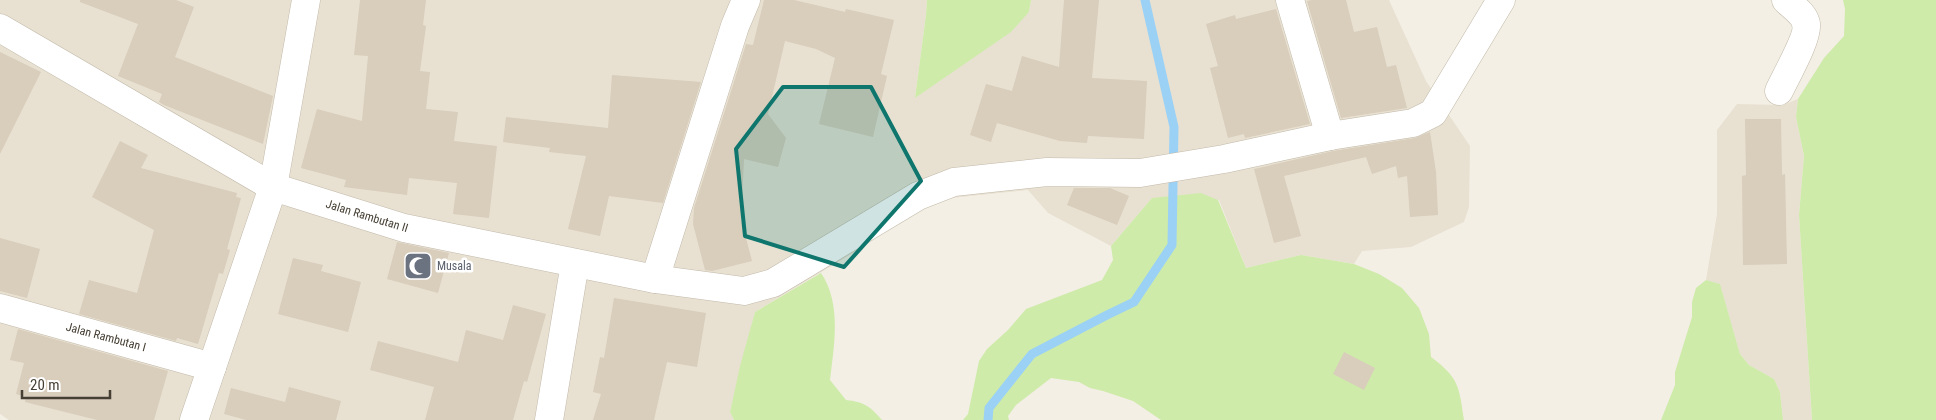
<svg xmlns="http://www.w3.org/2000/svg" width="1936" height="420" font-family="'Roboto Condensed',sans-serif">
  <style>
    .residential { fill: #e8e1d2 }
    .green { fill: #ceebaa }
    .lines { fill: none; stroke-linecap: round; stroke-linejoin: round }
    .stream { stroke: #9bd1f5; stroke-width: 9 }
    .building { fill: #d9cdbc }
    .minor-casing { stroke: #c2b9a9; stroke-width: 29 }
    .minor { stroke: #fff; stroke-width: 28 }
    .marked { fill: #0f766e; fill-opacity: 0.2; stroke: #0f766e; stroke-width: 4; stroke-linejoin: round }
    .labels { text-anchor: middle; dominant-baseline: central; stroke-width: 5; stroke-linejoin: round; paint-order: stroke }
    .street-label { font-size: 12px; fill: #463f34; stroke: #fff }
    .worship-label { font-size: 12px; fill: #5b616d; stroke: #fff; text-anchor: start }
  </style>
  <rect width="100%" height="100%" fill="#f3efe4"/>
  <g class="residential">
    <polygon points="0,0 927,0 926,15 915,98 1029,12 1031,0 1389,0 1426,81 1470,146 1469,207 1464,222 1411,247 1362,251 1354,264 1301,255 1246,268 1219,200 1152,198 1111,246 1048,213 1028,190 932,200 858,250 755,312 730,412 734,420 9,420 0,414"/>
    <polygon points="1798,99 1796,117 1804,156 1799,215 1812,420 1783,420 1780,392 1774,379 1749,365 1740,354 1720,285 1706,280 1717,214 1717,130 1737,104 1783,105"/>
  </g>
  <g class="green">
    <polygon points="927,0 1031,0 1029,12 1011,32 915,98 926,15"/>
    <polygon points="1843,0 1936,0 1936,420 1812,420 1799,215 1804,156 1796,117 1798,99 1824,58 1844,36 1845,9"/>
    <path d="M1201,193L1218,200L1246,268L1301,255L1354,264L1379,274L1402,288L1419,308L1429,334L1431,357C1459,378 1459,386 1464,420H1161L1133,401L1103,391L1090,388L1079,382L1051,378L1016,405L1008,416L1009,420H963L968,414L979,361L987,349L1008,330L1026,309L1102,280L1113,260L1111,246L1152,198Z"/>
    <path d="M821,273C842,304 834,345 830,380L846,400C864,402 870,406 882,420H734L730,412L740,366L755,312Z"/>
    <polygon points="1706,280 1720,284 1740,354 1749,365 1774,379 1780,392 1783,420 1661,420 1675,385 1675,372 1692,317 1692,302 1696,288"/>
  </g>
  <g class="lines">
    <polyline class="stream" points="988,420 989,408 1032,354 1107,315 1134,302 1172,245 1174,127 1145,0"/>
  </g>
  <g class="building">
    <polygon points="80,0 176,0 194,7 175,57 273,96 263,144 164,105 159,102 162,94 118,76 138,24 80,2"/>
    <polygon points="360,0 426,0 423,25 426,26 420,71 430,72 426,109 458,112 454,141 497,146 489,218 453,214 457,183 409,178 407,195 344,187 346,180 301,168 317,109 362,121 368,56 354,55"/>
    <polygon points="764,0 794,0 845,12 846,9 894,20 881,74 887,76 873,137 819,124 835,58 816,49 785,41 768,114 786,138 778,167 744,159 741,219 752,261 712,271 705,270 693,224 694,208 746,44 753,45"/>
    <polygon points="1064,0 1099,0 1092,78 1147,81 1144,139 1088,136 1087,143 1060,141 997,123 991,142 970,135 986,84 1012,91 1022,56 1059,67"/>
    <polygon points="1312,0 1346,0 1354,32 1377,27 1387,67 1396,65 1407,108 1341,118 1307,1"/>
    <polygon points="1276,9 1310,124 1245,138 1244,134 1228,138 1210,68 1218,66 1206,24 1235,15 1236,19"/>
    <polygon points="0,52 41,72 0,154"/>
    <polygon points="612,75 701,82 663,203 609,196 600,236 568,229 586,156 549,152 550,148 503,142 506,117 608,128"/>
    <polygon points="1745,119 1781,119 1782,175 1785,174 1787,264 1743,265 1742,176 1746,175"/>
    <polygon points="1430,132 1436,172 1438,215 1410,217 1407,176 1398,178 1396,166 1372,174 1366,157 1284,176 1301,236 1274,243 1254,169 1333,151 1415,138"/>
    <polygon points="120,141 148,155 141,168 237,193 236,197 241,198 227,249 230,250 223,274 219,273 198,344 177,338 176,341 79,314 89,280 137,293 154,230 92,197"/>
    <polygon points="1074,188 1110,188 1129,196 1117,225 1067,205"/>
    <polygon points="0,238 40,249 27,298 0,291"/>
    <polygon points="397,242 449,253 438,293 387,279"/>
    <polygon points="293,258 323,265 321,271 361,282 348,332 278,314"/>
    <polygon points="614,298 706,313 697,367 667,362 654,420 593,420 601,394 593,392 600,357 604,358"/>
    <polygon points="513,305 546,314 527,382 524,381 513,420 425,420 434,387 370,370 378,341 458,362 466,330 503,340"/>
    <polygon points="18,329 168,371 154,420 97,420 25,402 26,397 16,394 24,363 10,360"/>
    <polygon points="1344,352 1375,368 1364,390 1333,374"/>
    <polygon points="289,387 341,401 336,420 246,420 224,414 231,388 285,402"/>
  </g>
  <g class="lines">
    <defs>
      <g id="minor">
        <polyline points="1290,0 1330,136"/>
        <polyline points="0,28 273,187 404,228 655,279 744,291 773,283 918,196 954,182 1047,172 1140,173 1224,159 1330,136 1413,123 1433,113 1501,0"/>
        <path d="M1779,91C1785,78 1809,36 1806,24C1805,15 1792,6 1786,0"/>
        <polyline points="655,279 735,26 746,0"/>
        <polyline points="0,308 212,367"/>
        <polyline points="194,420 273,187 306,0"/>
        <polyline points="549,420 575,263"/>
      </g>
    </defs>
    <use href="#minor" class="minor-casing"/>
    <use href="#minor" class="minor"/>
  </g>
  <path class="marked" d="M783,87H871L921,181L844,267L745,236L736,149Z"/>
  <defs>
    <symbol id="mosque-square" viewBox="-11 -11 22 22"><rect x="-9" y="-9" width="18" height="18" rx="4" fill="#6b7280" stroke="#fff"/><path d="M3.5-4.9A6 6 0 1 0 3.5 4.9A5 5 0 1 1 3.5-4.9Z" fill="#fff"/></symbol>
  </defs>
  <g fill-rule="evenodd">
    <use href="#mosque-square" x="402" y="250" width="32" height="32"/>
  </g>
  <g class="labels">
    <g class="street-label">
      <text transform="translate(367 216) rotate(17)">Jalan Rambutan II</text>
      <text transform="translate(106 337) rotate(15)">Jalan Rambutan I</text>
    </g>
    <g class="worship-label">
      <text x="437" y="266">Musala</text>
    </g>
  </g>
  <path d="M22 390v8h88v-8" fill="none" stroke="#463f34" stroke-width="2.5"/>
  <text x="30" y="390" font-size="15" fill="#463f34" stroke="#ffffff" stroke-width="4" paint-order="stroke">20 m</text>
</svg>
